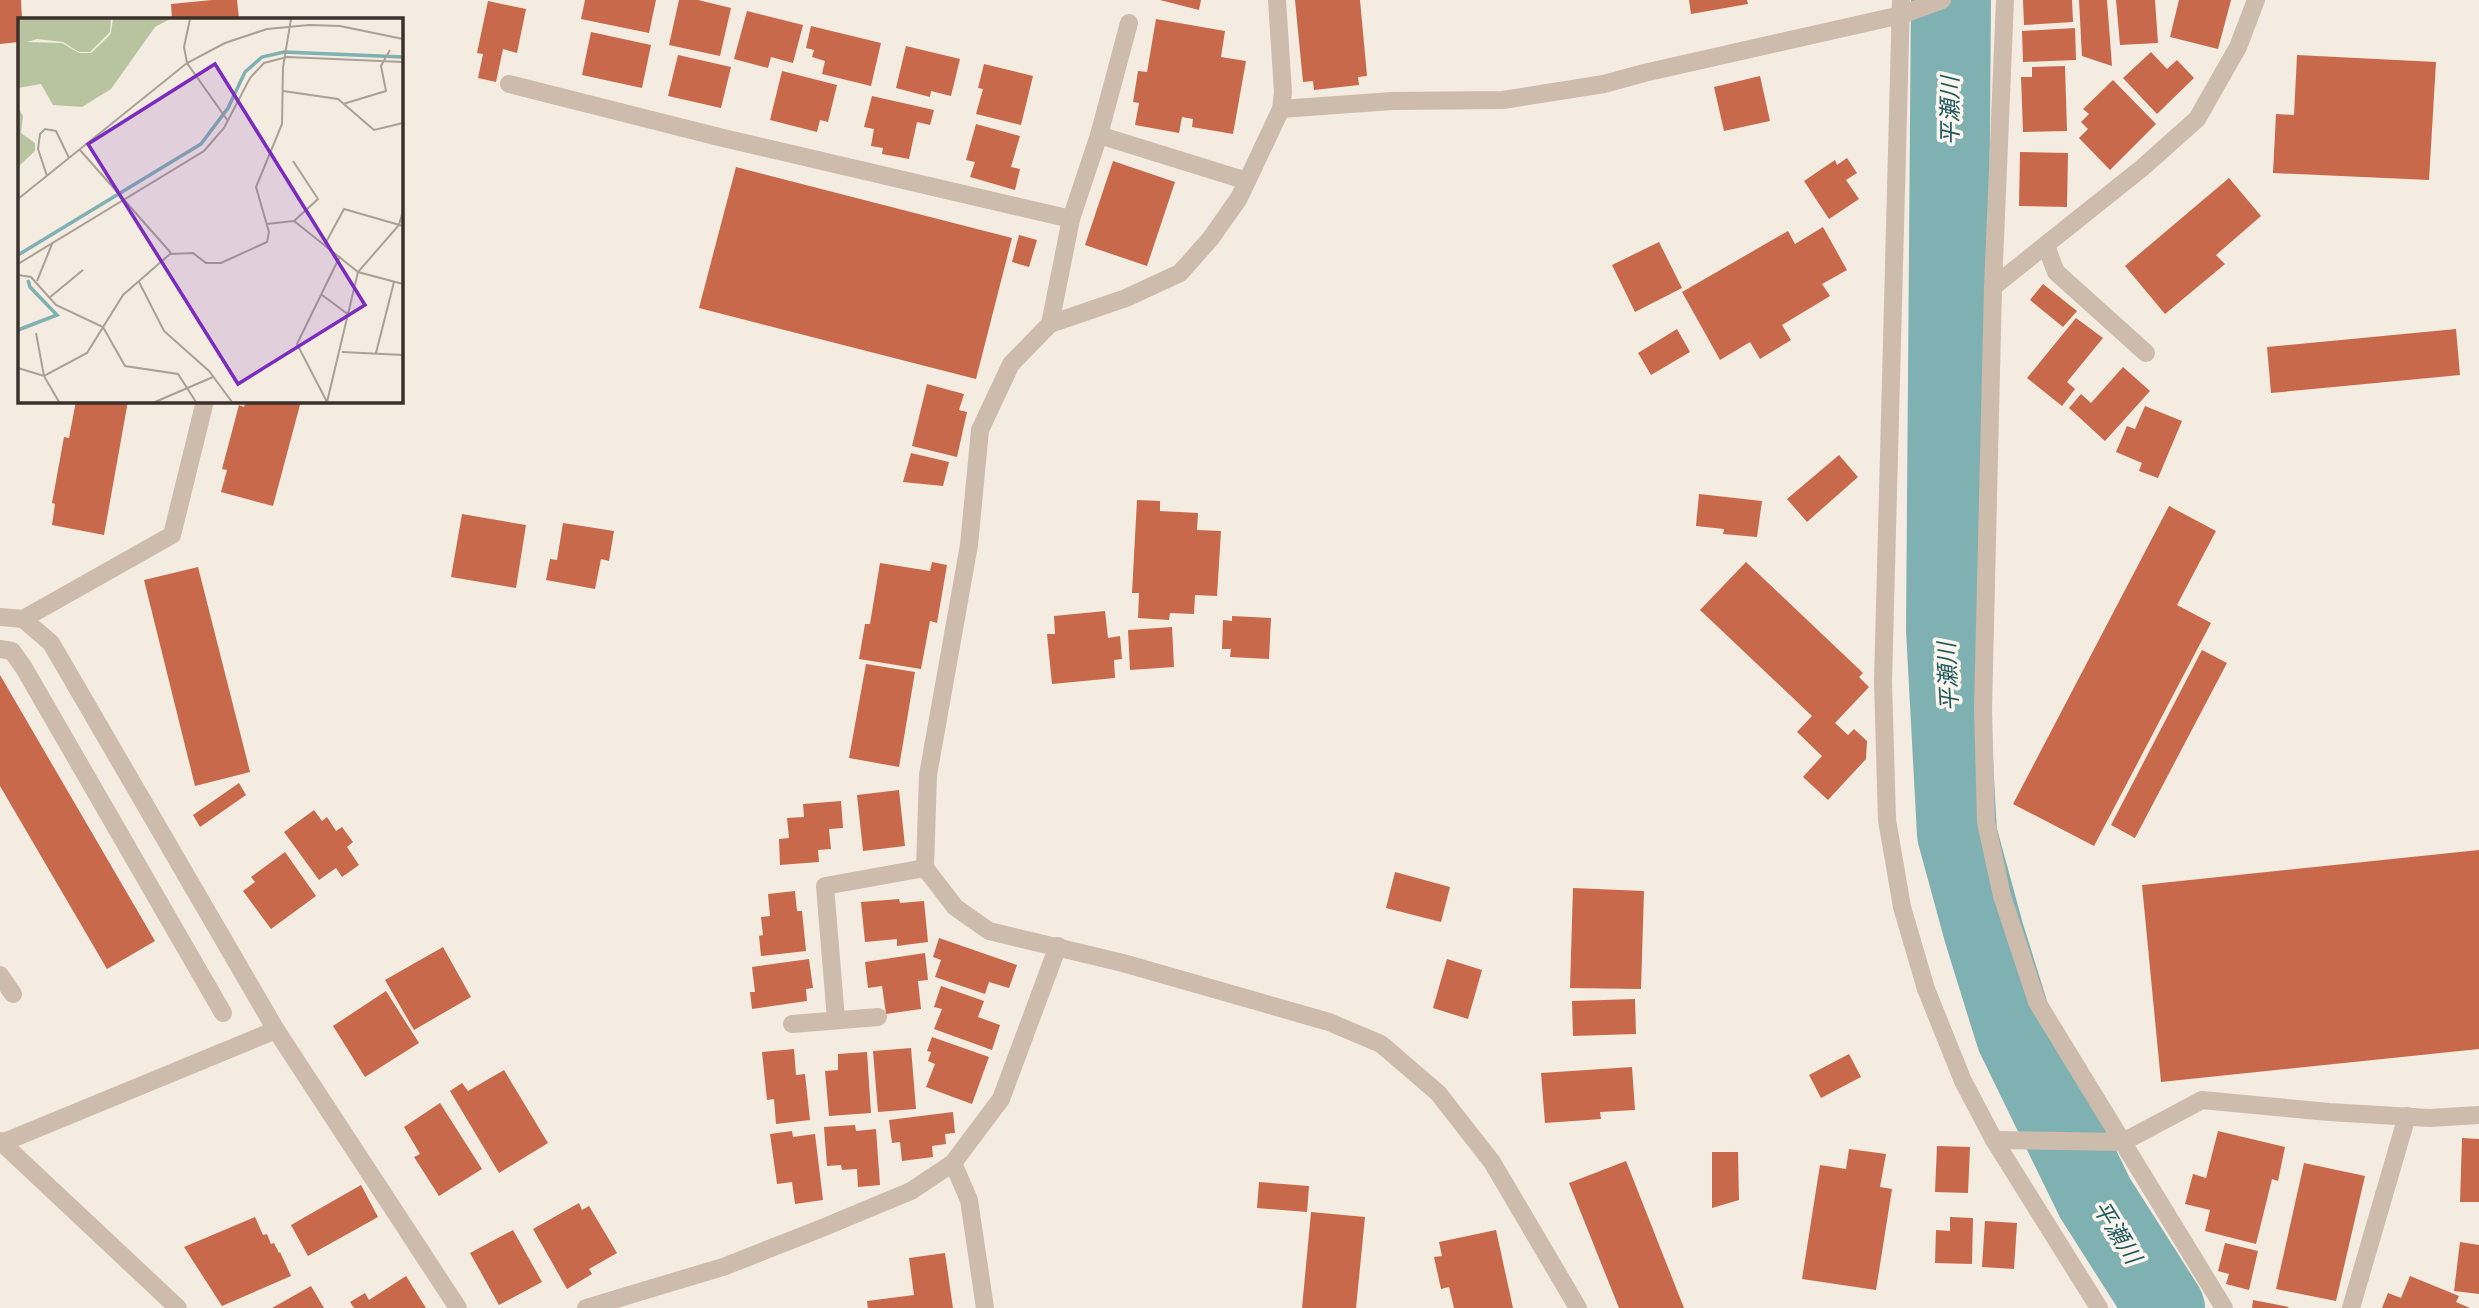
<svg xmlns="http://www.w3.org/2000/svg" width="2479" height="1308" font-family="'Fira Sans Condensed','Noto Sans JP',sans-serif">
  <style>
    .lines { fill: none; stroke-linecap: round; stroke-linejoin: round }
    .river { stroke: #7fb0b2; stroke-width: 80 }
    .building { fill: #c8694b }
    .service { stroke: #cdbbac; stroke-width: 18 }
    .minor { stroke: #cdbbac; stroke-width: 18 }
    .tertiary { stroke: #cdbbac; stroke-width: 18 }
    .labels { text-anchor: middle; dominant-baseline: central; stroke-width: 7; stroke-linejoin: round; paint-order: stroke }
    .water-label { font-size: 23px; font-style: italic; fill: #1f5a5e; stroke: #fbf5ee }
    .inset-river { fill: none; stroke: #7fb0b2; stroke-width: 3.5 }
    .inset-road { fill: none; stroke: #aaa098; stroke-width: 2 }
    .view { fill: #7b2cbf; fill-opacity: 0.15; stroke: #7b2cbf; stroke-width: 3.5 }
    .inset-edge { fill: none; stroke: #3b302b; stroke-width: 3.5 }
  </style>
  <rect width="100%" height="100%" fill="#f4ebe1"/>
  <g class="lines">
    <polyline class="river" points="1951,0 1946,629 1957,834 1984,933 2016,1036 2095,1198 2165,1308"/>
  </g>
  <g class="building">
    <polygon points="0,0 21,0 22,19 19,19 19,42 0,44"/>
    <polygon points="212,0 237,0 239,19 172,19 171,4"/>
    <polygon points="585,0 656,0 649,33 581,19"/>
    <polygon points="679,0 698,0 731,8 720,56 669,45"/>
    <polygon points="1160,0 1201,0 1199,10"/>
    <polygon points="1295,0 1360,0 1367,76 1358,77 1359,85 1314,90 1313,81 1303,82"/>
    <polygon points="1689,0 1747,0 1748,4 1691,14"/>
    <polygon points="2023,0 2072,0 2073,22 2024,25"/>
    <polygon points="2079,0 2107,0 2112,66 2082,56"/>
    <polygon points="2116,0 2155,0 2158,43 2120,45"/>
    <polygon points="2179,0 2231,0 2218,49 2170,37"/>
    <polygon points="488,1 526,9 517,53 503,49 496,82 478,78 483,54 477,53"/>
    <polygon points="747,11 803,25 793,63 771,57 768,68 734,59"/>
    <polygon points="1156,19 1225,31 1221,57 1246,61 1233,134 1192,127 1193,119 1182,117 1179,133 1135,125 1139,103 1133,102 1138,71 1147,72"/>
    <polygon points="811,26 881,43 871,86 822,74 825,61 812,57 814,50 806,48"/>
    <polygon points="2075,28 2076,60 2023,62 2022,31"/>
    <polygon points="591,32 651,45 642,88 582,75"/>
    <polygon points="906,46 960,59 951,96 931,91 930,97 896,88"/>
    <polygon points="2151,52 2167,69 2177,60 2194,78 2157,114 2123,78"/>
    <polygon points="678,55 731,67 721,108 668,96"/>
    <polygon points="2297,55 2436,62 2429,180 2273,173 2276,114 2294,115"/>
    <polygon points="984,64 1033,76 1021,125 976,114 983,89 978,88"/>
    <polygon points="2065,66 2067,131 2023,132 2021,77 2032,77 2032,67"/>
    <polygon points="782,71 837,85 828,122 820,120 817,132 770,120"/>
    <polygon points="1760,76 1770,121 1724,131 1714,87"/>
    <polygon points="2113,80 2156,124 2110,170 2079,138 2088,129 2081,122 2089,114 2083,109"/>
    <polygon points="872,96 934,110 930,125 917,122 909,159 882,154 883,148 871,146 874,129 864,127"/>
    <polygon points="976,124 1020,136 1011,167 1020,169 1015,190 970,177 975,162 966,160"/>
    <polygon points="2020,152 2068,153 2067,207 2019,206"/>
    <polygon points="1847,158 1857,173 1846,180 1859,199 1829,219 1804,181 1835,160 1837,165"/>
    <polygon points="1113,161 1175,182 1147,266 1085,245"/>
    <polygon points="736,167 1012,238 976,379 699,308"/>
    <polygon points="2229,178 2261,216 2216,255 2225,264 2165,314 2125,266"/>
    <polygon points="1823,227 1847,270 1822,284 1830,296 1782,325 1791,340 1760,359 1750,342 1720,360 1682,292 1788,231 1795,244"/>
    <polygon points="1019,235 1037,240 1029,267 1012,262"/>
    <polygon points="1659,242 1682,288 1635,312 1612,265"/>
    <polygon points="2043,284 2077,311 2063,327 2030,300"/>
    <polygon points="2076,318 2103,338 2067,382 2075,389 2062,406 2027,378"/>
    <polygon points="1677,329 1690,352 1651,375 1638,353"/>
    <polygon points="2456,329 2460,375 2271,393 2267,347"/>
    <polygon points="2123,367 2150,391 2105,441 2069,408 2081,394 2091,403"/>
    <polygon points="927,384 964,394 959,410 967,412 957,457 912,446"/>
    <polygon points="76,401 128,401 104,535 52,525 55,504 52,503 64,437 69,438"/>
    <polygon points="246,401 301,401 273,506 221,492 227,470 222,469 239,405 244,407"/>
    <polygon points="2145,406 2182,421 2158,478 2139,471 2142,463 2116,452 2127,426 2135,429"/>
    <polygon points="911,453 949,462 943,486 903,482"/>
    <polygon points="1839,455 1858,477 1807,522 1787,499"/>
    <polygon points="1699,494 1762,501 1757,537 1723,534 1724,529 1696,526"/>
    <polygon points="1137,500 1160,501 1160,511 1198,513 1197,530 1221,531 1217,596 1195,595 1194,614 1170,613 1169,620 1138,618 1139,593 1132,593"/>
    <polygon points="2169,506 2216,531 2177,605 2211,623 2094,846 2013,804"/>
    <polygon points="462,514 526,525 516,588 451,577"/>
    <polygon points="563,523 614,531 609,561 601,559 595,589 546,580 550,559 557,560"/>
    <polygon points="932,562 947,565 937,623 930,621 921,669 859,659 865,624 870,624 880,563 930,571"/>
    <polygon points="1746,562 1863,673 1859,677 1869,687 1835,723 1848,735 1854,729 1867,741 1866,759 1828,800 1803,777 1822,756 1797,732 1812,716 1700,610"/>
    <polygon points="198,567 250,772 195,786 144,580"/>
    <polygon points="1105,611 1108,638 1120,636 1122,659 1114,660 1115,678 1052,684 1047,634 1055,634 1054,616"/>
    <polygon points="1232,616 1271,618 1269,659 1230,657 1231,649 1222,649 1223,620 1232,621"/>
    <polygon points="1172,627 1174,667 1130,670 1128,630"/>
    <polygon points="2202,650 2227,663 2135,838 2111,825"/>
    <polygon points="866,664 915,672 899,767 849,758"/>
    <polygon points="0,675 155,941 107,969 0,786"/>
    <polygon points="239,783 246,795 200,827 193,815"/>
    <polygon points="899,790 905,846 863,851 857,795"/>
    <polygon points="841,801 843,828 829,829 831,849 818,850 819,862 780,865 779,839 789,838 787,818 804,817 803,804"/>
    <polygon points="314,810 322,821 327,817 336,831 342,827 353,842 347,847 359,865 342,877 336,868 319,880 284,832"/>
    <polygon points="2479,850 2479,1049 2161,1082 2142,885"/>
    <polygon points="285,852 316,896 271,929 243,891 255,882 251,877"/>
    <polygon points="1395,872 1450,887 1441,922 1386,908"/>
    <polygon points="1573,888 1644,891 1641,989 1570,988"/>
    <polygon points="795,891 797,911 802,911 806,951 761,956 759,936 763,935 761,917 770,916 768,894"/>
    <polygon points="899,899 900,903 924,901 928,942 897,946 897,939 865,942 861,902"/>
    <polygon points="939,938 1017,965 1009,988 989,982 985,994 935,977 941,960 933,957"/>
    <polygon points="443,947 471,997 414,1030 385,980"/>
    <polygon points="925,953 928,980 918,981 921,1009 886,1014 882,986 868,988 865,962"/>
    <polygon points="809,959 813,988 806,989 807,1001 752,1009 750,992 755,992 752,967"/>
    <polygon points="1447,959 1482,970 1468,1019 1433,1008"/>
    <polygon points="941,986 984,1001 978,1017 1000,1025 992,1050 934,1029 942,1009 934,1007"/>
    <polygon points="386,991 419,1043 365,1077 333,1026"/>
    <polygon points="1635,999 1636,1034 1573,1036 1572,1001"/>
    <polygon points="932,1037 989,1057 972,1104 926,1087 935,1064 928,1061 931,1052 927,1051"/>
    <polygon points="911,1048 916,1109 878,1112 873,1051"/>
    <polygon points="794,1049 796,1075 805,1074 810,1120 776,1124 774,1099 767,1100 762,1052"/>
    <polygon points="867,1052 871,1113 829,1116 825,1071 838,1070 838,1054"/>
    <polygon points="1849,1054 1861,1077 1821,1098 1809,1075"/>
    <polygon points="1632,1067 1635,1110 1600,1112 1601,1119 1545,1123 1541,1073"/>
    <polygon points="504,1070 548,1143 499,1173 450,1091 462,1083 468,1091"/>
    <polygon points="440,1103 482,1169 439,1196 414,1157 420,1154 404,1127"/>
    <polygon points="953,1112 955,1133 945,1134 946,1144 932,1146 933,1157 902,1161 900,1142 892,1143 889,1120"/>
    <polygon points="855,1125 856,1131 876,1129 880,1185 858,1187 857,1169 842,1170 841,1165 827,1166 824,1127"/>
    <polygon points="792,1131 793,1137 815,1134 823,1200 795,1204 792,1182 777,1184 770,1134"/>
    <polygon points="2218,1131 2285,1147 2278,1181 2272,1179 2256,1244 2205,1231 2210,1210 2185,1204 2193,1174 2206,1178"/>
    <polygon points="2462,1138 2479,1139 2479,1202 2460,1202"/>
    <polygon points="1937,1146 1970,1147 1968,1193 1935,1192"/>
    <polygon points="1849,1149 1886,1154 1880,1187 1892,1189 1876,1290 1802,1279 1820,1165 1846,1169"/>
    <polygon points="1712,1152 1738,1152 1739,1200 1712,1208"/>
    <polygon points="1626,1161 1684,1308 1619,1308 1569,1183"/>
    <polygon points="2304,1163 2365,1176 2336,1301 2276,1289"/>
    <polygon points="1259,1182 1309,1186 1307,1212 1257,1208"/>
    <polygon points="361,1185 378,1217 308,1256 291,1225"/>
    <polygon points="579,1203 582,1210 589,1206 617,1253 589,1269 592,1274 567,1289 533,1229"/>
    <polygon points="1311,1212 1365,1217 1356,1308 1302,1308"/>
    <polygon points="255,1217 263,1235 267,1234 271,1244 274,1243 279,1253 280,1252 291,1276 222,1306 184,1247"/>
    <polygon points="1950,1217 1973,1218 1972,1264 1935,1263 1936,1230 1950,1231"/>
    <polygon points="1985,1221 2017,1223 2014,1269 1982,1267"/>
    <polygon points="513,1230 542,1282 499,1305 470,1253"/>
    <polygon points="1496,1230 1513,1308 1454,1308 1449,1287 1441,1289 1434,1257 1442,1256 1439,1242"/>
    <polygon points="2460,1242 2479,1245 2479,1294 2454,1291"/>
    <polygon points="2225,1243 2258,1251 2249,1290 2226,1284 2229,1274 2218,1271"/>
    <polygon points="945,1253 953,1308 868,1308 867,1301 914,1295 909,1258"/>
    <polygon points="406,1276 426,1308 354,1308 350,1302 365,1293 369,1300"/>
    <polygon points="2410,1276 2459,1296 2456,1302 2470,1308 2382,1308 2388,1293 2401,1298"/>
    <polygon points="311,1286 324,1308 272,1308"/>
    <polygon points="2253,1300 2289,1307 2288,1308 2252,1308"/>
  </g>
  <g class="lines">
    <g class="service">
      <polyline points="2005,0 1993,287 1983,709 1986,822 2002,896 2037,1002 2224,1308"/>
      <polyline points="509,84 723,138 1071,219"/>
      <polyline points="1099,135 1247,181"/>
      <polyline points="2046,246 2056,272 2146,353"/>
      <polyline points="1993,287 2142,168 2197,119 2238,47 2256,0"/>
      <polyline points="1050,324 1071,219 1099,135 1129,23"/>
      <polyline points="23,619 172,535 205,401"/>
      <polyline points="0,649 12,651 24,668 223,1013"/>
      <polyline points="0,975 13,994"/>
      <polyline points="836,1019 825,886 925,868"/>
      <polyline points="792,1024 878,1017"/>
      <polyline points="2351,1308 2407,1116"/>
    </g>
    <g class="minor">
      <polyline points="1277,0 1283,92 1281,109 1239,198 1211,238 1180,273 1126,298 1050,324 1011,364 980,430 969,545 928,775 925,868 955,907 989,931 1123,963 1329,1022 1381,1044 1438,1093 1492,1162 1578,1308"/>
      <polyline points="1901,0 1883,682 1887,820 1902,907 1926,989 1963,1081 1994,1140 2099,1308"/>
      <polyline points="1281,109 1392,101 1503,100 1604,84 1644,73 1901,15 1942,0"/>
      <polyline points="0,617 23,619 51,643 276,1030 458,1308"/>
      <polyline points="1994,1140 2123,1142 2202,1100 2329,1112 2430,1118 2479,1115"/>
      <polyline points="2,1143 276,1030"/>
      <polyline points="953,1163 969,1200 985,1308"/>
      <polyline points="586,1308 723,1267 822,1228 911,1191 953,1163 1001,1099 1058,946"/>
    </g>
    <polyline class="tertiary" points="0,1141 178,1308"/>
  </g>
  <g class="labels">
    <g class="water-label">
      <text transform="translate(1950 111) rotate(-90)">平瀬川</text>
      <text transform="translate(1948 677) rotate(-93)">平瀬川</text>
      <text transform="translate(2117 1232) rotate(58)">平瀬川</text>
    </g>
  </g>
  <g transform="translate(18 18)">
    <rect width="385" height="385" fill="#f4ebe1"/>
    <path d="M0,1H93L92,14L72,34H61L45,24L19,21L9,24L44,25L61,35H73L90,19L93,15L95,1H152L137,9L93,71L64,89L35,87L23,66L0,70ZM0,90L5,98L3,115L17,125V133L0,149Z" fill="#b8c4a0"/>
    <path class="inset-river" d="M0,237L183,126L210,90L227,54L244,39L266,34L385,39M0,312L39,297L12,269L10,262"/>
    <path class="inset-road" d="M172,1L166,29L169,45L210,103M265,73L320,81L356,112L385,105M325,86L368,73L363,48L372,32M62,132L153,235M275,143L300,181L276,203M29,158L20,131L22,116L27,111L38,113L51,140M0,181L169,45L207,25L249,11L291,7L322,8L385,21M248,206L276,203L340,254L385,266M307,226L326,191L385,208M0,246L186,133L206,110L232,60L246,45L269,39L385,44M0,257L13,259L38,287L85,309L107,348L160,356L178,384M19,263L34,226M121,264L146,313L191,353L214,384M304,277L331,297M31,280L65,252M18,315L26,358L41,384M324,334L385,337M358,335L376,264M0,350L26,358L69,335L105,277L152,236L175,235L188,245H203L249,224L251,214L238,169L264,106L265,49L273,1M137,384L195,359M309,384L340,254L381,207L385,193M309,384L279,326L322,238"/>
    <path class="view" d="M197,46L347,287L220,366L70,126Z"/>
    <rect width="385" height="385" class="inset-edge"/>
  </g>
</svg>
